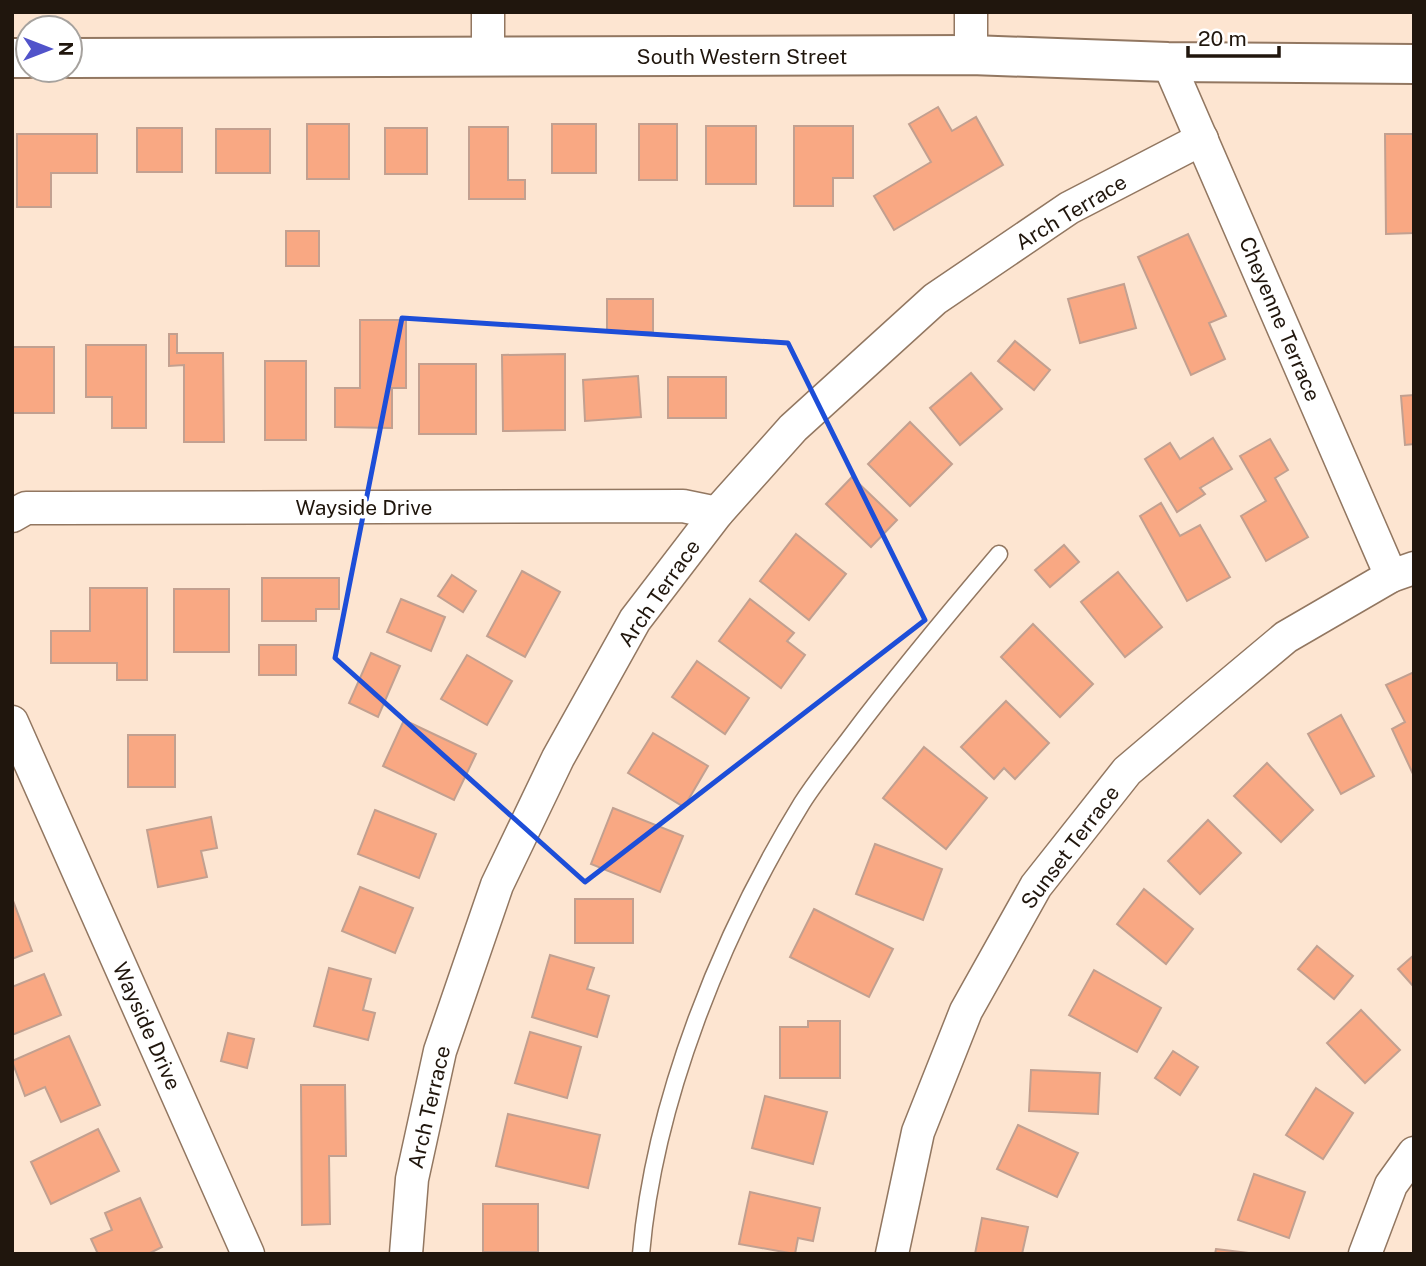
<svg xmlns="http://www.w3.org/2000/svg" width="1426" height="1266" font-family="'Public Sans',sans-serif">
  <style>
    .building { fill: #f9a883; stroke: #c2a090; stroke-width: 2 }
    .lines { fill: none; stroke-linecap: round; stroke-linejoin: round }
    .service-casing { stroke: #927761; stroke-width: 19 }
    .minor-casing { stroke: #927761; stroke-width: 35 }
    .secondary-casing { stroke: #927761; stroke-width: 42 }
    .service { stroke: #fff; stroke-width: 16 }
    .minor { stroke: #fff; stroke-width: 32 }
    .secondary { stroke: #fff; stroke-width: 38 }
    .marked { fill: none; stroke: #1d4ed8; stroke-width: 5; stroke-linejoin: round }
    .labels { text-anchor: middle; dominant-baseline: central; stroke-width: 7; stroke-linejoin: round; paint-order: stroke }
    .street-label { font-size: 21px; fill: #20160d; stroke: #fff }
  </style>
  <rect width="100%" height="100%" fill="#fde5d1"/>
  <g class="building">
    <polygon points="938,107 952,131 976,117 1003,165 894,230 874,196 931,162 909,124"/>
    <rect x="307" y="124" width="42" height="55"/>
    <rect x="552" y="124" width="44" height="49"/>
    <rect x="639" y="124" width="38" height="56"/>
    <rect x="706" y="126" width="50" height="58"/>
    <polygon points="794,126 853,126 853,178 833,178 833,206 794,206"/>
    <polygon points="469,127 508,127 508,180 525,180 525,199 469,199"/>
    <rect x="137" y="128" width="45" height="44"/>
    <rect x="385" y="128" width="42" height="46"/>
    <rect x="216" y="129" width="54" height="44"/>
    <polygon points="17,134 97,134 97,173 51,173 51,207 17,207"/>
    <polygon points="1385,134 1414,134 1414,233 1386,234"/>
    <rect x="286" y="231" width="33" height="35"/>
    <polygon points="1188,234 1226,316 1209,323 1225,359 1191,375 1138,257"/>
    <polygon points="1124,284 1136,328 1080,343 1068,299"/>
    <rect x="607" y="299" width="46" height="33"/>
    <polygon points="360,320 406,320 406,388 392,388 392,428 335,427 335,388 360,388"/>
    <polygon points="169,334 177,334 177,353 223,353 224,442 184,442 184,365 169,366"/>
    <polygon points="1015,341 1050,370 1034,390 998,361"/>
    <polygon points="86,345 146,345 146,428 112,428 112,397 86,397"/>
    <rect x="12" y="347" width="42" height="66"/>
    <polygon points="565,354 565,430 503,431 502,355"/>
    <rect x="265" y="361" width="41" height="79"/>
    <rect x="419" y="364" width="57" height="70"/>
    <polygon points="971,373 1002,409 960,445 930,408"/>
    <polygon points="638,376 641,417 585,421 583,380"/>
    <rect x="668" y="377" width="58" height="41"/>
    <polygon points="1414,395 1414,444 1405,445 1401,396"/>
    <polygon points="910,422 952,464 910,506 868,464"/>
    <polygon points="1213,438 1232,469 1200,488 1205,494 1177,512 1145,459 1170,443 1180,459"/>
    <polygon points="1270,439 1288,470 1275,478 1308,537 1266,561 1241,516 1266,501 1240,456"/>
    <polygon points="852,477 897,520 871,547 826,504"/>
    <polygon points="1161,503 1180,536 1200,525 1230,577 1187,601 1140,516"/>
    <polygon points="796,534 846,574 809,620 760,581"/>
    <polygon points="1064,545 1079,562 1050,587 1035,570"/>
    <polygon points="522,571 560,592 525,657 487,636"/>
    <polygon points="1118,572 1162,627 1125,657 1081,602"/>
    <polygon points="452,575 476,591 463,612 438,596"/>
    <polygon points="262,578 339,578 339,609 316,609 316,621 262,621"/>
    <polygon points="90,588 147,588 147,680 117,680 117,663 51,663 51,631 90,631"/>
    <rect x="174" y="589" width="55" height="63"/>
    <polygon points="401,599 445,617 431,651 387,632"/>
    <polygon points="750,599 794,633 787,641 805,655 781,688 719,641"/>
    <polygon points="1033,624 1093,684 1060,717 1001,657"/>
    <rect x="259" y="645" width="37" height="30"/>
    <polygon points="371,653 400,666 378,717 349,703"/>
    <polygon points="467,655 512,681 487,725 441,699"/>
    <polygon points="697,661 749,698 725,734 672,697"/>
    <polygon points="1414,672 1414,774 1413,774 1392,729 1405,722 1386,685"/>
    <polygon points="1006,701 1049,743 1015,779 1004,768 994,779 961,747"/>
    <polygon points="1341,715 1374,776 1341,794 1308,734"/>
    <polygon points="404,720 476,754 454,800 383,766"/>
    <polygon points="653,733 708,766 684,807 628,773"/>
    <rect x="128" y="735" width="47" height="52"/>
    <polygon points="924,747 987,798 946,849 883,798"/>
    <polygon points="1267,763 1313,810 1281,842 1234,796"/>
    <polygon points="613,808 683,836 660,892 591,864"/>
    <polygon points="375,810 436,834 419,878 358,854"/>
    <polygon points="211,817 217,848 201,851 207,877 158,887 147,830"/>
    <polygon points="1208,820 1241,853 1200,894 1168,861"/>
    <polygon points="875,844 942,869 923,920 856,894"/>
    <polygon points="360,887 413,908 395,953 342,931"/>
    <polygon points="1144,889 1193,929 1166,964 1117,924"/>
    <polygon points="12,898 32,951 12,959"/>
    <rect x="575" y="899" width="58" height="44"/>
    <polygon points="814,909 893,949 869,997 790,957"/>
    <polygon points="1317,946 1353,976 1334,999 1298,969"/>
    <polygon points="550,955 594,968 587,989 609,996 597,1037 532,1017"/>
    <polygon points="1414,955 1414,987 1398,969"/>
    <polygon points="329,968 371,979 363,1010 375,1013 368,1040 314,1026"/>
    <polygon points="1094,970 1161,1008 1137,1052 1069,1015"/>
    <polygon points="44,974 61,1015 12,1035 12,987"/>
    <polygon points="1361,1010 1400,1050 1365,1083 1327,1043"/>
    <polygon points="808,1021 840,1021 840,1078 780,1078 780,1027 808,1027"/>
    <polygon points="530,1032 581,1047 567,1098 515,1083"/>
    <polygon points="228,1033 254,1039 247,1068 221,1061"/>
    <polygon points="69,1036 100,1105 61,1122 45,1087 25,1096 12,1061"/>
    <polygon points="1173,1051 1198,1067 1180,1095 1155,1078"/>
    <polygon points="1031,1070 1100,1073 1098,1114 1029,1111"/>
    <polygon points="301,1085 345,1085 346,1156 329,1156 330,1224 302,1225"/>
    <polygon points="1316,1088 1353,1113 1323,1159 1286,1135"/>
    <polygon points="765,1096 827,1112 813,1164 752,1148"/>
    <polygon points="508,1114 600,1135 588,1188 496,1166"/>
    <polygon points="1018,1125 1078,1153 1057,1197 997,1169"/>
    <polygon points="98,1129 119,1171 51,1204 31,1162"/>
    <polygon points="1254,1174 1305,1192 1289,1238 1238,1220"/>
    <polygon points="750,1192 820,1208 813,1241 798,1238 795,1254 739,1244"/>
    <polygon points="140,1198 162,1247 148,1254 98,1254 91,1239 112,1230 105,1213"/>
    <rect x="483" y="1204" width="55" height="48"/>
    <polygon points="982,1218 1028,1227 1022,1254 975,1254"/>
    <polygon points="1216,1249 1257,1254 1215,1254"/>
  </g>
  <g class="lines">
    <defs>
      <path id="service" d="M641,1254C654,1101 722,933 802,803C816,781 833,760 849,739C897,675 947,615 999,554"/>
      <g id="minor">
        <polyline points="971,55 971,12"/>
        <polyline points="488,57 488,12"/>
        <polyline points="1168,62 1391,576"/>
        <polyline points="12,516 26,508 62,508 683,506 717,513"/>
        <polyline points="12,722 248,1254"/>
        <polyline points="406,1254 412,1179 440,1051 497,885 558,758 635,620 717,513 793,428 935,299 1069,208 1202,139"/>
        <polyline points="892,1254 918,1132 966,1011 1036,886 1127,771 1200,709 1286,637 1391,576 1414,568"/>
        <polyline points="1365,1254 1391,1185 1414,1153"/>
      </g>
      <g id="secondary">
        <polyline points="12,58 28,58"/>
        <polyline points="70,58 971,55 1168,62 1414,64"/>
      </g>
    </defs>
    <use href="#service" class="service-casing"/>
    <use href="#minor" class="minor-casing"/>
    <use href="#secondary" class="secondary-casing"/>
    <use href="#service" class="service"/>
    <use href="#minor" class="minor"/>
    <use href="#secondary" class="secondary"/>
  </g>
  <path class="marked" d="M402,318L788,343L925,620L585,882L335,658Z"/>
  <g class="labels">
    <g class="street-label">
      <text x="742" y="56">South Western Street</text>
      <text transform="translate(1071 212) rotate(-31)">Arch Terrace</text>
      <text transform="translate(1280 319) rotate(67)">Cheyenne Terrace</text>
      <text x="364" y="507">Wayside Drive</text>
      <text transform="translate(659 593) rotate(-55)">Arch Terrace</text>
      <text transform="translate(1070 847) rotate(-53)">Sunset Terrace</text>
      <text transform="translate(147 1026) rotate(66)">Wayside Drive</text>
      <text transform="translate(429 1107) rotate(-77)">Arch Terrace</text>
    </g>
  </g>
  <rect width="1426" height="1266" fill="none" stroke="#20160d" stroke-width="28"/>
  <g transform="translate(49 49) rotate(90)"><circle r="33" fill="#ffffff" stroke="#a6a29e" stroke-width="2"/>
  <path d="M0-5L12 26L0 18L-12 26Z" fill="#5153ca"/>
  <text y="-10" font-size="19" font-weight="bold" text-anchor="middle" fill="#20160d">N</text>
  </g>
  <path d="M1188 46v10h91v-10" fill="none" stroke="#20160d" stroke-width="3.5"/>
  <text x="1198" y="46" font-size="21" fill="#20160d" stroke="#ffffff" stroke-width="5" paint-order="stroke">20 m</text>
</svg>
